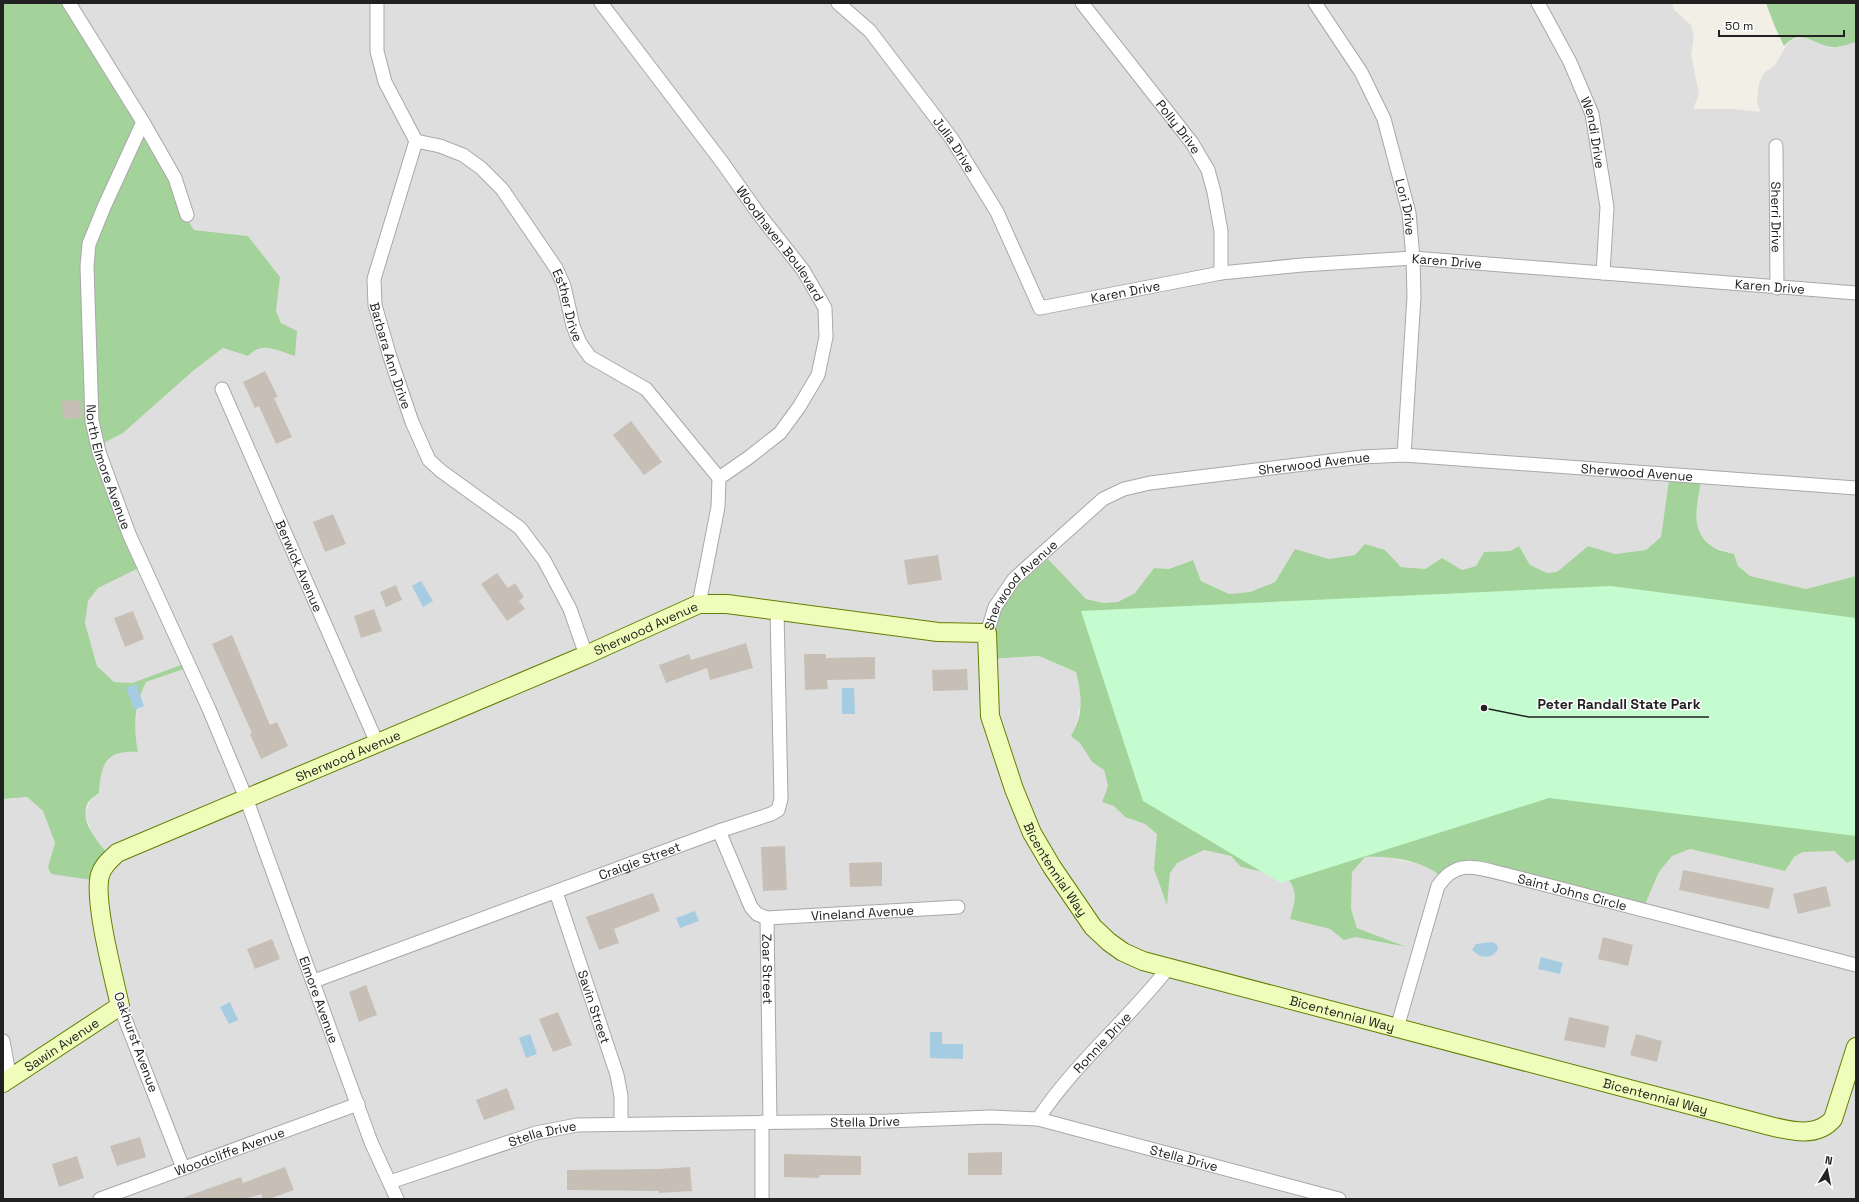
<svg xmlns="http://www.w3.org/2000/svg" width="1859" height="1202" font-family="'Space Grotesk',sans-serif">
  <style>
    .residential { fill: #dfdede }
    .forest { fill: #a3d29a }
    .park { fill: #c4fcd0 }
    .water { fill: #a6cce1 }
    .building { fill: #c7bfb6 }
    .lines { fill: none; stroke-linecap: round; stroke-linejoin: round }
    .street-casing { stroke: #a8a8a8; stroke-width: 15 }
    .secondary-casing { stroke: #618000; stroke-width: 20 }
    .street { stroke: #fff; stroke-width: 13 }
    .secondary { stroke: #f0fcba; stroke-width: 18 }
    .labels { text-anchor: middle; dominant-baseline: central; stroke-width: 3; stroke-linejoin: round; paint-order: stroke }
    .street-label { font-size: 13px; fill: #212121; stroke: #fff }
    .leader { fill: none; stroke: #212121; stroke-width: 1.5 }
    .callout-dot { fill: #212121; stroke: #fff; stroke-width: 1.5 }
    .callout-label { font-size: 14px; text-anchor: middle; font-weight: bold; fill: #212121; stroke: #fff; stroke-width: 3; stroke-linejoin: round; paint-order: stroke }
  </style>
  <rect width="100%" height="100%" fill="#f2efe7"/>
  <polygon class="residential" points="71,3 1538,3 1544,9 1552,3 1672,3 1674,10 1691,25 1694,37 1691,54 1699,94 1693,109 1734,109 1761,112 1757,103 1759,83 1764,73 1775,65 1789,41 1802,37 1832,48 1856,42 1856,576 1806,589 1750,576 1738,566 1734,554 1713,547 1699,534 1696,518 1701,481 1669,480 1661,537 1646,550 1615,554 1588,546 1557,572 1547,573 1530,565 1519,546 1510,551 1484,552 1476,566 1462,570 1442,558 1425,569 1401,567 1385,550 1329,559 1295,549 1275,582 1250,592 1229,594 1201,581 1192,560 1169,569 1154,568 1135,593 1118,603 1104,603 1086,599 1048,559 988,659 1039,656 1076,672 1082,699 1075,728 1071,736 1080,743 1092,762 1104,770 1108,786 1102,802 1114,806 1125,817 1145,824 1157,834 1167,903 1170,873 1176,863 1204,850 1231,856 1241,867 1287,877 1293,885 1297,896 1290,919 1330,929 1344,939 1355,937 1403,947 1357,928 1351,909 1352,871 1365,857 1380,856 1423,865 1436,871 1443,878 1459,873 1480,876 1640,916 1659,872 1672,856 1690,849 1785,871 1794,857 1803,852 1834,851 1847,863 1856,859 1856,1199 3,1199 3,799 27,797 43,811 55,843 48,867 114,861 93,836 85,814 90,801 99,793 100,772 110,757 123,751 138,752 134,732 139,695 146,682 187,668 185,663 132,683 114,682 97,666 85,623 88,601 98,588 141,567 96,446 123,433 193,371 223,348 248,356 254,349 264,346 295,356 276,311 280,277 248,236 194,230 182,211"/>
  <g class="forest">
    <path d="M3,3H71L174,189L182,211L194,230L248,236L280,277L276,311L281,323L297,331L295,356C277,351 262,340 248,356L223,348L193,371L123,433L98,446L141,567L98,588L88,601L85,623L97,666L114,682L132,683L186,663L187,668L146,682C134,705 133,728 138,752C106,750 101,763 99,793C96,795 92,798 89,801C76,822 102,846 114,861L99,881L51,874L48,867L55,843L43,811L27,797L3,799Z"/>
    <path d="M1766,3H1856V42C1849,44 1838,48 1831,47C1813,45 1801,27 1784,46L1775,27Z"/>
    <path d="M1669,480L1701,481C1698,505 1688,531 1713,547C1719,551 1728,552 1734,554L1738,566L1750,576L1806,589L1856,576V859L1847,863L1834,851L1803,852L1794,857L1785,871L1690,849L1672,856L1659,872L1640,916L1480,876L1459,873L1443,878C1426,861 1388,855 1365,857L1352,872L1351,909L1357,928L1406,947L1355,937L1344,940L1330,929L1290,919C1295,900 1299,894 1287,877L1241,867L1231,856L1204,850L1177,863L1170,873L1167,905L1154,869L1157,834L1145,824L1125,817L1114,806L1102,802L1108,786L1104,770L1092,762L1080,743L1071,736C1084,713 1082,697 1076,672L1039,656L988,659L994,613L1024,579L1048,559L1086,599L1104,603L1118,602L1135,593L1154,568L1169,569L1193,560L1201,581L1229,594L1250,592L1275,582L1295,549L1329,559L1355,555L1365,544L1385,550L1401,567L1425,569L1442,558L1462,570L1476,566L1484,552L1510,551L1519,546L1530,565L1547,573L1557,572L1588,546L1615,554L1646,550L1661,537Z"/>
  </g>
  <polygon class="park" points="1611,586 1856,618 1856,836 1549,798 1281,883 1143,801 1081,611"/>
  <g class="water">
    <polygon points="421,581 433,601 423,607 412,586"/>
    <polygon points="136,684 144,706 134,710 126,688"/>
    <polygon points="842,688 854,688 855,714 842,714"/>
    <polygon points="695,911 699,921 680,928 676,918"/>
    <path d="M1493,942L1497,945L1498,948C1495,956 1488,958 1480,956L1472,950L1476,944Z"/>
    <polygon points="1541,957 1563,963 1560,974 1538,969"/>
    <polygon points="230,1002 238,1020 229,1024 220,1007"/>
    <polygon points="930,1032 942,1032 942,1044 963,1044 963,1059 930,1058"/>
    <polygon points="530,1034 537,1054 526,1058 519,1038"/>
  </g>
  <g class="building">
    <polygon points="265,371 278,397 274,398 292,437 276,444 259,406 255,408 243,382"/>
    <polygon points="80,400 82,418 63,419 62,401"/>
    <polygon points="631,421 662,462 644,475 613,435"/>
    <polygon points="333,514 346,544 325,552 313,522"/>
    <polygon points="938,555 942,580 908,585 904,560"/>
    <polygon points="497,573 508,588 515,583 524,597 519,601 525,609 507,621 481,584"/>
    <polygon points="396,585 402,600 386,607 380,592"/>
    <polygon points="374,609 382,631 361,638 354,616"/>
    <polygon points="133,611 144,639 125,647 114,618"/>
    <polygon points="232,635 270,725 277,722 288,746 261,759 250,734 252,733 212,644"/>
    <polygon points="746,643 753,668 710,680 707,668 666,683 659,665 689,654 691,660"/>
    <polygon points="804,654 826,654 826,658 875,657 875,679 827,680 828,689 805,690"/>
    <polygon points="967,669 968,690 933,691 932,670"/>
    <polygon points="785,846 787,890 763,891 761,847"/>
    <polygon points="882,862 882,886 850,887 849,863"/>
    <polygon points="1683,870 1774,888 1769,909 1679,890"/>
    <polygon points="1826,886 1831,906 1798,914 1793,894"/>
    <polygon points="653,893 660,911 614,929 619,943 599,950 586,917"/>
    <polygon points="1603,937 1633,945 1628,966 1598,959"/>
    <polygon points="272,939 280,959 255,969 247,949"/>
    <polygon points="366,985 377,1015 359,1022 349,992"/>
    <polygon points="558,1012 572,1045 553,1052 539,1019"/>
    <polygon points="1569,1017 1609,1026 1605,1048 1564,1040"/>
    <polygon points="1636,1034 1662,1041 1657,1062 1630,1055"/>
    <polygon points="507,1088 515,1109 484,1120 476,1100"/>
    <polygon points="140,1137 146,1157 117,1166 110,1146"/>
    <polygon points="1002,1152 1002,1175 968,1175 968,1153"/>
    <polygon points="784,1154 861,1156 861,1175 820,1175 819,1178 784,1177"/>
    <polygon points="77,1156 84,1178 59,1187 52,1164"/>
    <polygon points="285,1167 294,1190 269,1199 263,1199 261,1194 245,1199 185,1199 185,1197 241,1177 243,1183"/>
    <polygon points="690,1167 692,1191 659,1193 659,1191 567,1190 567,1170 658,1169"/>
  </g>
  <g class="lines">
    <defs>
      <g id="street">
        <polyline points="69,3 143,122 175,178 187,215"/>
        <path id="s1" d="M377,3V51L385,82L416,141L374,279L375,305L390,357L412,422L429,460L441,471L520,528L544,560L570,609L586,655"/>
        <path id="s2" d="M601,3L722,162L758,213L803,270L825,308L826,337L818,375L799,407L780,433L748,458L719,478"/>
        <path id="s3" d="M838,3L870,31L952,139L997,212L1040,308L1221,273L1302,265L1413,258L1856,293"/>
        <path id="s4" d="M1082,3L1192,143L1208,170L1214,192L1221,231V273"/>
        <path id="s5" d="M1315,3L1361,72L1384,119L1409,213L1413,258L1414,297L1404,455"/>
        <path id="s6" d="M1538,3L1570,62L1592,114L1607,207L1603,273"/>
        <path id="s7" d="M143,122L104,207L89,244L87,266L92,421L99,452L129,534L209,709L246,798L371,1142L397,1199"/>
        <path id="s8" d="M416,141L440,146L463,155L481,168L502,189L556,268L564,286L573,326L580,343L590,357L646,389L719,478"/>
        <path id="s9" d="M1776,146L1777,288"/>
        <path id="s10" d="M222,389L377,743"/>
        <polyline points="699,604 718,507 719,478"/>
        <path id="s11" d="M987,633L995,607L1014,579L1103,499L1124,489L1150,483L1362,457L1404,455L1856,488"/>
        <path id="s12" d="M719,831L751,907L757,914L767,918L958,907"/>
        <path id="s13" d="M556,892L617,1075L621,1096V1123"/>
        <path id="s14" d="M767,918L770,1122"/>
        <path id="s15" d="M314,981L719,831L771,814L778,810L781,799L777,610"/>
        <polyline points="120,1006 183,1168"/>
        <path id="s16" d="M1397,1028L1438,886C1457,858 1477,868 1504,874L1856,965"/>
        <polyline points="3,1041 10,1079"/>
        <path id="s17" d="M1038,1119C1075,1063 1128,1020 1169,967"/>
        <polyline points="762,1122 762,1199"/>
        <path id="s18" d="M390,1182L536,1133L577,1125L888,1121L991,1117L1038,1119L1339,1199"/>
        <path id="s19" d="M100,1199L358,1104"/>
      </g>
      <g id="secondary">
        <path id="s20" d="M3,1083L120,1006C114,978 93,900 100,875C103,865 110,860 117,853L586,655L699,604H727L938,632L987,633L990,716L1014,789L1032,833L1052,867L1093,927L1109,942L1123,952L1143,961L1770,1126C1791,1131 1817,1138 1833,1119L1856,1047"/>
      </g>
    </defs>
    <use href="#street" class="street-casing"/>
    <use href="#secondary" class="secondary-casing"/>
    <use href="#street" class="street"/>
    <use href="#secondary" class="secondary"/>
  </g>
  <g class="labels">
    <g class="street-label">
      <text stroke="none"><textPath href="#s4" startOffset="157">Polly Drive</textPath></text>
      <text stroke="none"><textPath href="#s6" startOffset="142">Wendi Drive</textPath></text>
      <text stroke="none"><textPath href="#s3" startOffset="184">Julia Drive</textPath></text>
      <text stroke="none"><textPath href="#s5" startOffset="226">Lori Drive</textPath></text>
      <text stroke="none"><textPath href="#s9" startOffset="71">Sherri Drive</textPath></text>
      <text stroke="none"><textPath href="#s2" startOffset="300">Woodhaven Boulevard</textPath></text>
      <text stroke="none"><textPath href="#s3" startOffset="780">Karen Drive</textPath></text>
      <text stroke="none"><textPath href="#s3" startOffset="1104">Karen Drive</textPath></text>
      <text stroke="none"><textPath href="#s3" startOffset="456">Karen Drive</textPath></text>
      <text stroke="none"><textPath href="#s8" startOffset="236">Esther Drive</textPath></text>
      <text stroke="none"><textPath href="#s1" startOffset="370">Barbara Ann Drive</textPath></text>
      <text stroke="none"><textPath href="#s11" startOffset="396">Sherwood Avenue</textPath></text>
      <text stroke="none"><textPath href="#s7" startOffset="359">North Elmore Avenue</textPath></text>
      <text stroke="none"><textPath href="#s11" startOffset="720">Sherwood Avenue</textPath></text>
      <text stroke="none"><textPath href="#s10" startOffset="193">Berwick Avenue</textPath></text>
      <text stroke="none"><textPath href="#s11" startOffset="60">Sherwood Avenue</textPath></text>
      <text stroke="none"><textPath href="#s20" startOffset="876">Sherwood Avenue</textPath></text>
      <text stroke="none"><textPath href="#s20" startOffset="552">Sherwood Avenue</textPath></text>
      <text stroke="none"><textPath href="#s15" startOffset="347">Craigie Street</textPath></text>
      <text stroke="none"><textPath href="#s20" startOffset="1475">Bicentennial Way</textPath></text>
      <text stroke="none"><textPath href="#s16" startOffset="292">Saint Johns Circle</textPath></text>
      <text stroke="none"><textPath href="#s12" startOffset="198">Vineland Avenue</textPath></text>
      <text stroke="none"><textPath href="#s14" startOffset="51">Zoar Street</textPath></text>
      <text stroke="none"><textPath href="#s7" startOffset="933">Elmore Avenue</textPath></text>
      <text stroke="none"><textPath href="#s13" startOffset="121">Savin Street</textPath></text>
      <text stroke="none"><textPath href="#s20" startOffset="1811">Bicentennial Way</textPath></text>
      <text transform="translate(136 1042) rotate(70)">Oakhurst Avenue</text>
      <text stroke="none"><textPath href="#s17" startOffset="100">Ronnie Drive</textPath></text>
      <text stroke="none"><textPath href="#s20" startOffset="70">Sawin Avenue</textPath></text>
      <text stroke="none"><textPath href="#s20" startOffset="2135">Bicentennial Way</textPath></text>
      <text stroke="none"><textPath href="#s18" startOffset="484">Stella Drive</textPath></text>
      <text stroke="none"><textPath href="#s18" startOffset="160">Stella Drive</textPath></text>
      <text stroke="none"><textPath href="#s19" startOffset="138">Woodcliffe Avenue</textPath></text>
      <text stroke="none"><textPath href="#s18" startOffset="808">Stella Drive</textPath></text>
    </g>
  </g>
  <path class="leader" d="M1484 708L1529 717H1709"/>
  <circle class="callout-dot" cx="1484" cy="708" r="4"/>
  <g class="callout-label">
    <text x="1619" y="709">Peter Randall State Park</text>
  </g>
  <rect width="1859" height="1202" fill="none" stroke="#212121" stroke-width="8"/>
  <g transform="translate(1827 1170) rotate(10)" stroke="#ffffff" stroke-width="3" paint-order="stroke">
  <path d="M0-3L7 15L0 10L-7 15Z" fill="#212121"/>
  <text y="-6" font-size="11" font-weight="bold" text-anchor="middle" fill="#212121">N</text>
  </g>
  <path d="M1719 30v6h125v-6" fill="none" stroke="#212121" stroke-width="2"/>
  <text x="1725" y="30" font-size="12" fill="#212121" stroke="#ffffff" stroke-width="3" paint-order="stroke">50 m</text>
</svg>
